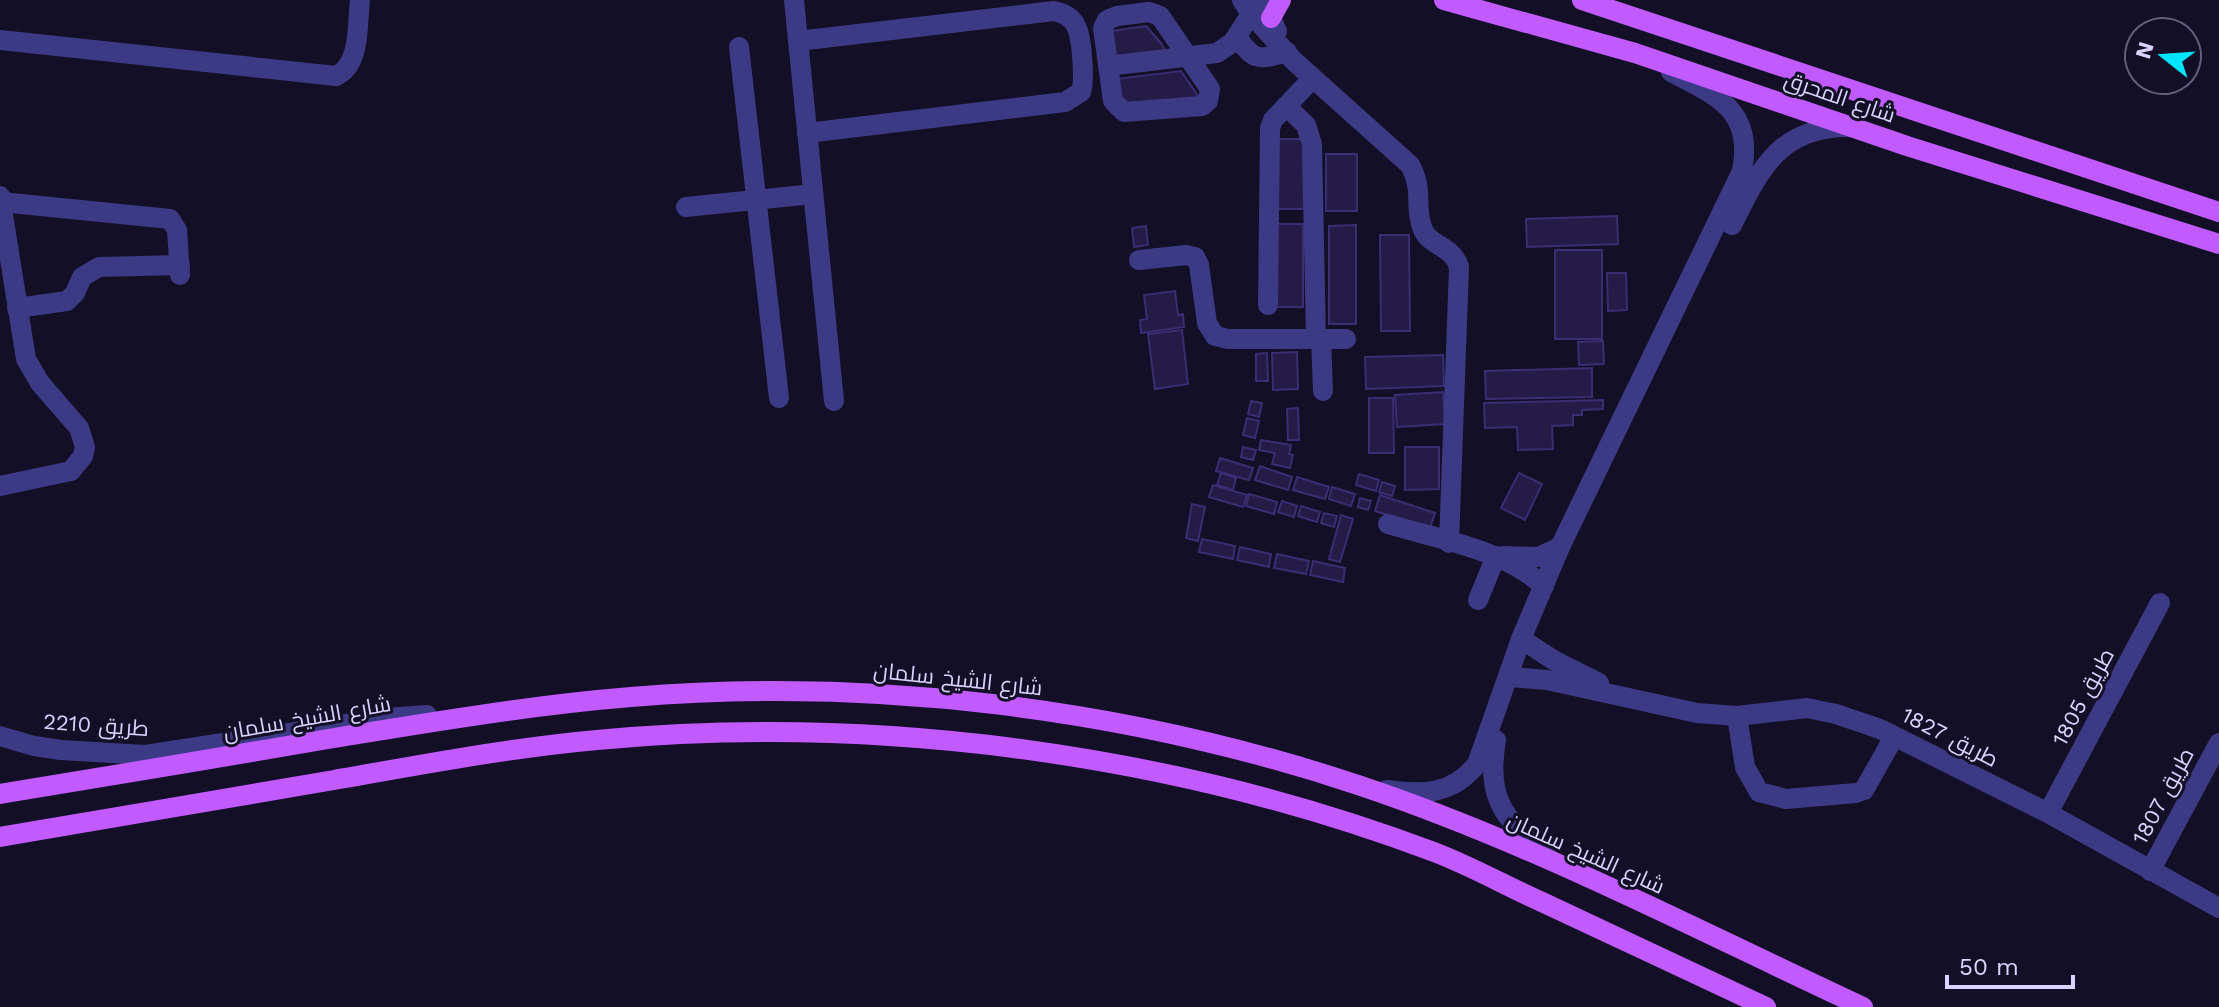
<svg xmlns="http://www.w3.org/2000/svg" width="2219" height="1007" font-family="'Work Sans',Cairo,sans-serif">
  <style>
    .building { fill: #241b47; stroke: #3b2d73; stroke-width: 2 }
    .lines { fill: none; stroke-linecap: round; stroke-linejoin: round }
    .minor { stroke: #3d3a85; stroke-width: 20 }
    .major { stroke: #c25bff; stroke-width: 20 }
    .labels { text-anchor: middle; dominant-baseline: central; stroke-width: 6; stroke-linejoin: round; paint-order: stroke }
    .street-label { font-size: 22px; fill: #d9d4ff; stroke: #130f26 }
  </style>
  <rect width="100%" height="100%" fill="#130f26"/>
  <g class="building">
    <polygon points="1146,26 1161,43 1167,54 1114,60 1111,31"/>
    <polygon points="1181,71 1200,99 1121,106 1116,79"/>
    <polygon points="1273,139 1303,139 1304,209 1274,209"/>
    <rect x="1326" y="154" width="31" height="57"/>
    <polygon points="1617,216 1618,244 1527,247 1526,219"/>
    <rect x="1275" y="224" width="28" height="83"/>
    <polygon points="1356,225 1356,324 1329,324 1329,226"/>
    <polygon points="1146,226 1148,245 1134,247 1132,228"/>
    <polygon points="1380,235 1409,235 1410,331 1381,331"/>
    <rect x="1555" y="250" width="47" height="89"/>
    <polygon points="1607,273 1626,273 1627,310 1608,311"/>
    <polygon points="1175,291 1178,315 1183,314 1184,327 1141,333 1140,320 1147,319 1144,295"/>
    <polygon points="1182,330 1188,384 1155,389 1148,334"/>
    <polygon points="1603,341 1604,364 1579,365 1578,342"/>
    <polygon points="1297,352 1298,389 1273,390 1272,353"/>
    <polygon points="1267,353 1268,381 1256,381 1256,354"/>
    <polygon points="1443,355 1444,386 1366,389 1365,357"/>
    <polygon points="1592,368 1592,397 1486,399 1485,371"/>
    <polygon points="1443,392 1445,424 1397,427 1395,395"/>
    <polygon points="1369,398 1393,398 1394,453 1369,453"/>
    <polygon points="1603,400 1603,409 1582,410 1582,415 1573,415 1573,425 1552,426 1553,449 1518,450 1517,427 1485,428 1484,403"/>
    <polygon points="1251,401 1262,403 1259,417 1248,414"/>
    <polygon points="1298,408 1299,440 1288,440 1287,409"/>
    <polygon points="1247,418 1259,421 1255,438 1243,435"/>
    <polygon points="1261,440 1291,445 1289,454 1293,455 1290,468 1272,464 1275,453 1259,450"/>
    <polygon points="1243,447 1256,450 1253,460 1241,457"/>
    <polygon points="1405,447 1439,447 1439,489 1405,490"/>
    <polygon points="1220,458 1253,468 1249,480 1216,471"/>
    <polygon points="1260,466 1292,477 1288,490 1255,480"/>
    <polygon points="1221,473 1236,478 1233,490 1217,485"/>
    <polygon points="1519,473 1542,484 1525,520 1501,508"/>
    <polygon points="1359,474 1379,480 1376,491 1356,485"/>
    <polygon points="1297,477 1329,487 1325,499 1293,490"/>
    <polygon points="1382,482 1395,486 1392,496 1379,492"/>
    <polygon points="1213,485 1247,495 1243,507 1209,497"/>
    <polygon points="1332,487 1355,494 1351,506 1329,499"/>
    <polygon points="1249,494 1277,502 1274,514 1246,506"/>
    <polygon points="1380,495 1435,513 1430,528 1375,511"/>
    <polygon points="1360,498 1371,501 1368,510 1358,507"/>
    <polygon points="1282,501 1297,506 1294,517 1278,512"/>
    <polygon points="1192,504 1205,507 1198,541 1186,538"/>
    <polygon points="1301,506 1320,512 1317,522 1298,516"/>
    <polygon points="1324,513 1337,516 1334,527 1321,523"/>
    <polygon points="1341,515 1353,519 1340,562 1329,559"/>
    <polygon points="1202,539 1235,546 1233,559 1199,552"/>
    <polygon points="1240,547 1271,554 1269,567 1237,560"/>
    <polygon points="1277,554 1309,561 1306,574 1274,568"/>
    <polygon points="1313,561 1345,568 1343,582 1310,575"/>
  </g>
  <g class="lines">
    <g class="minor">
      <polyline points="794,0 834,401"/>
      <path d="M1242,0L1251,14L1294,61L1410,165C1424,190 1414,205 1422,227C1428,247 1452,244 1459,267L1449,543"/>
      <polyline points="1262,0 1277,31"/>
      <polygon points="1149,12 1160,16 1210,89 1208,101 1202,106 1124,112 1113,101 1103,28 1107,20 1117,16"/>
      <path d="M1237,37C1255,62 1259,60 1287,52"/>
      <path d="M0,40L336,76C361,65 357,24 360,0"/>
      <path d="M798,41L1054,11C1063,13 1072,17 1076,26C1082,37 1085,80 1081,92L1065,102L807,133"/>
      <polyline points="739,47 779,398"/>
      <polyline points="1108,66 1217,53 1233,42 1251,14"/>
      <polyline points="1286,106 1306,125 1312,144 1316,340"/>
      <polyline points="0,196 26,359 40,383 79,428 85,447 83,456 71,471 0,486"/>
      <polyline points="1,202 170,219 177,230 180,275"/>
      <polyline points="686,207 813,194"/>
      <path d="M1732,225C1760,169 1780,125 1852,127"/>
      <polyline points="1139,260 1186,255 1195,257 1199,265 1207,323 1215,336 1228,339 1346,339"/>
      <polyline points="1268,305 1270,128 1273,120 1312,79"/>
      <polyline points="17,308 67,301 75,293 82,277 99,267 180,265"/>
      <polyline points="1321,339 1323,391"/>
      <path d="M1388,524C1441,540 1502,549 1544,586"/>
      <polyline points="1503,556 1538,557 1560,547"/>
      <polyline points="1478,600 1496,556"/>
      <polyline points="1521,639 1555,661 1599,683"/>
      <polyline points="1510,677 1547,680 1697,713 1737,716 1807,708 1836,714 1880,729 2048,813 2219,908"/>
      <polyline points="1737,716 1745,767 1759,792 1786,799 1856,793 1864,790 1894,737"/>
      <polyline points="0,736 34,746 61,750 145,755 386,718 427,715"/>
      <path d="M1496,740C1485,804 1507,819 1550,859"/>
      <path d="M1387,790C1423,795 1452,795 1477,764L1521,639L1560,547L1742,171C1754,110 1717,96 1671,72"/>
      <polyline points="2048,813 2160,603"/>
      <polyline points="2150,871 2219,743"/>
    </g>
    <g class="major">
      <polyline points="1444,0 1635,53 1907,146 2219,244"/>
      <polyline points="1582,0 2219,212"/>
      <polyline points="1271,18 1281,0"/>
      <path d="M0,794C111,776 223,757 334,738C433,722 532,705 631,697C874,677 1126,708 1358,785C1532,843 1697,930 1863,1007"/>
      <path d="M0,837C111,818 223,799 334,780C421,765 508,748 597,740C877,714 1171,753 1434,852C1471,866 1506,886 1542,902C1617,937 1691,972 1766,1007"/>
    </g>
  </g>
  <g class="labels">
    <g class="street-label">
      <text transform="translate(1840 97) rotate(19)">شارع المحرق</text>
      <text transform="translate(958 679) rotate(6)">شارع الشيخ سلمان</text>
      <text transform="translate(2083 697) rotate(-62)">طريق 1805</text>
      <text transform="translate(307 718) rotate(-10)">شارع الشيخ سلمان</text>
      <text transform="translate(96 725) rotate(4)">طريق 2210</text>
      <text transform="translate(1950 737) rotate(27)">طريق 1827</text>
      <text transform="translate(2163 796) rotate(-62)">طريق 1807</text>
      <text transform="translate(1586 853) rotate(24)">شارع الشيخ سلمان</text>
    </g>
  </g>
  <g transform="translate(2163 56) rotate(287)"><circle r="38" fill="#130f26" stroke="#625e7d" stroke-width="2"/>
  <path d="M0-6L14 30L0 20L-14 30Z" fill="#00e5ff"/>
  <text y="-12" font-size="22" font-weight="bold" text-anchor="middle" fill="#d9d4ff">N</text>
  </g>
  <path d="M1947 975v12h126v-12" fill="none" stroke="#d9d4ff" stroke-width="4"/>
  <text x="1959" y="975" font-size="24" fill="#d9d4ff" stroke="#130f26" stroke-width="6" paint-order="stroke">50 m</text>
</svg>
